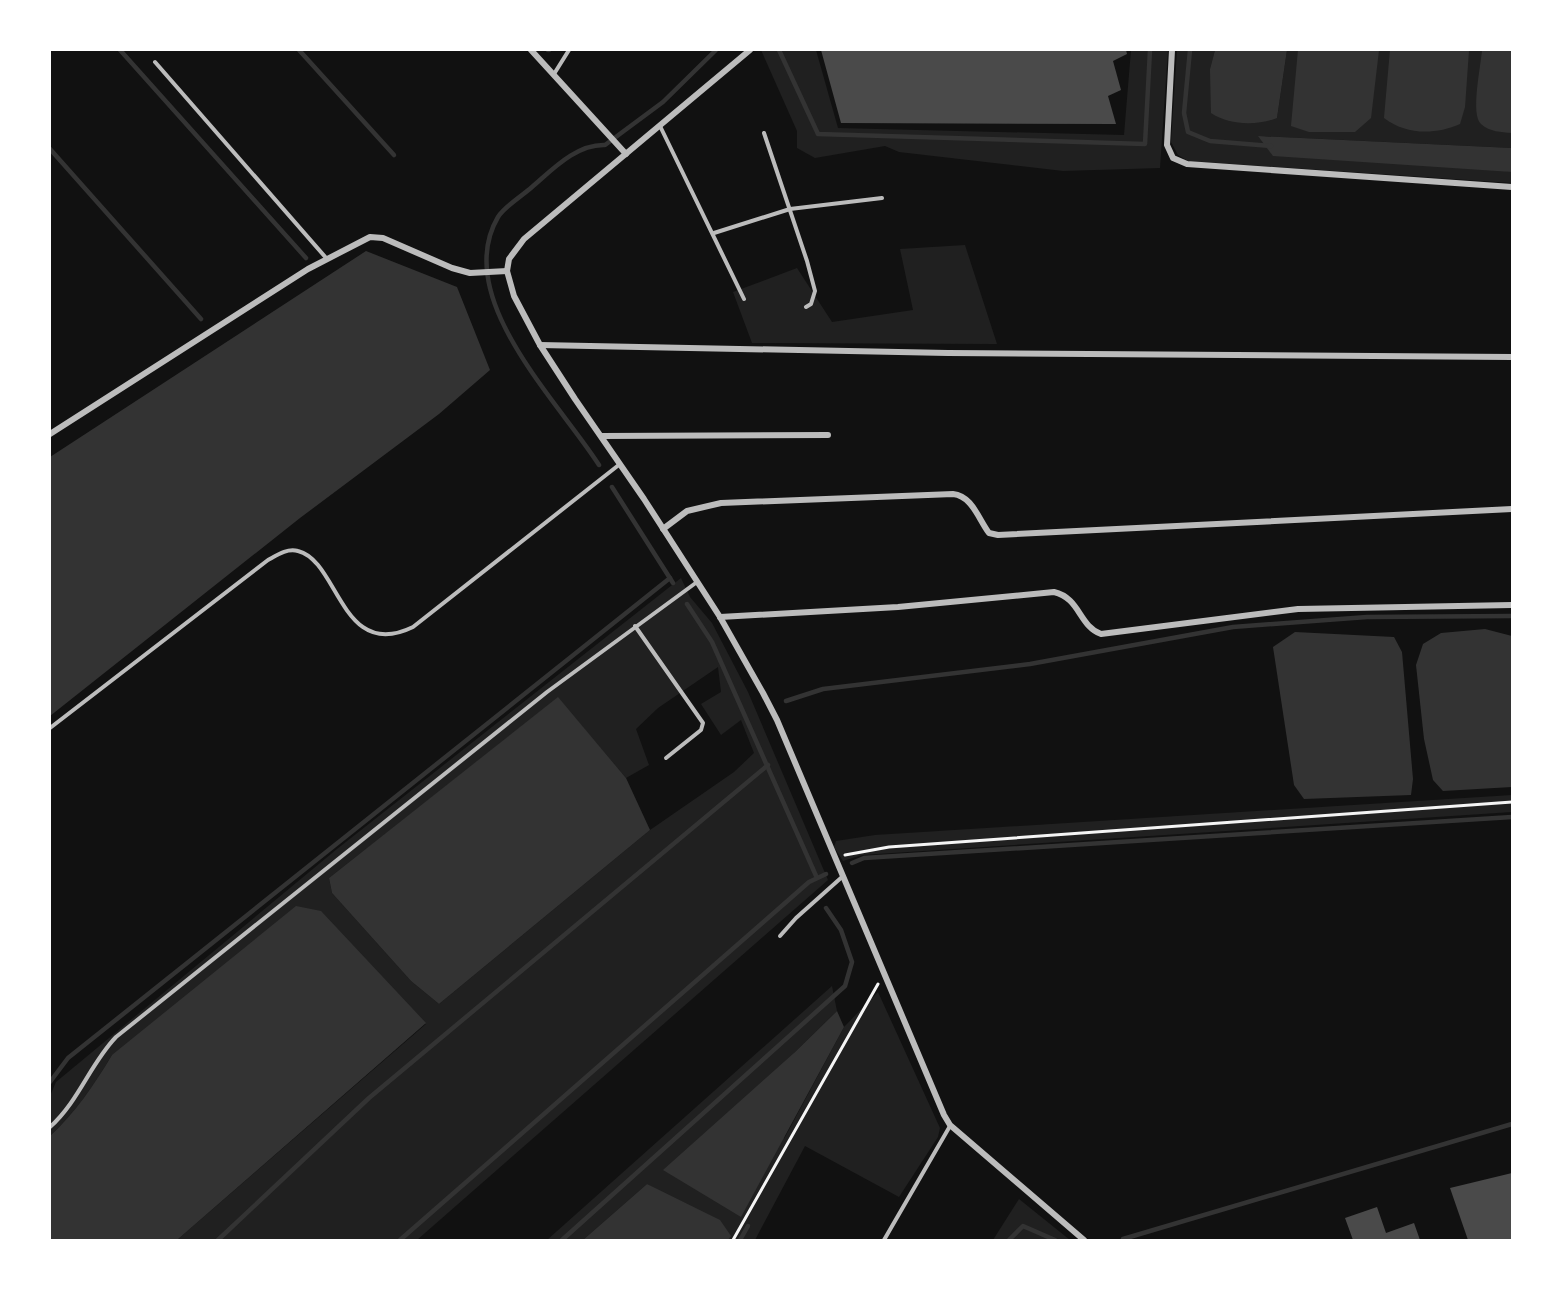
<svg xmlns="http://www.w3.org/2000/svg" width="1562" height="1290" font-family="Roboto,sans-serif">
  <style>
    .green { fill: #202020; fill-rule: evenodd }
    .water { fill: #333 }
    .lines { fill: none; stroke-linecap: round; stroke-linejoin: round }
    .stream { stroke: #333; stroke-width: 4.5 }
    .building { fill: #4a4a4a }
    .path { stroke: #f5f5f5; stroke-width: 3 }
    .service { stroke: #bcbcbc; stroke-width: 4 }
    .minor { stroke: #bcbcbc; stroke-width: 6 }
  </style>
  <rect width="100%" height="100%" fill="#111"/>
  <g class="green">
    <polygon points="761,50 816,50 838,128 1124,135 1131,50 1168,50 1160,168 1063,171 899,152 885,146 815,158 797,148 797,131"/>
    <polygon points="1177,50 1215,50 1210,69 1277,118 1287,50 1512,50 1512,148 1259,136 1512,172 1512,183 1188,161 1178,155 1171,142"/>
    <polygon points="965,245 997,344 752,343 733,292 797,268 832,322 913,310 900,249"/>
    <path d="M681,578L690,597L712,623L748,692L828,880L417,1240H177L426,1024L112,1055C94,1085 75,1113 50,1136V1096L56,1082L337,849ZM718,667L721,692L701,704L721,735L741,720L754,753L734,772L650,830L439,1004L411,981L332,893L329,878L558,698L626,778L649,765L636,729L658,708Z"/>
    <polygon points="1512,795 1512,812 862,855 843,861 834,847 836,841 875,835"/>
    <polygon points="832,986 837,1011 794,1053 784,1139 844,1027 878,992 940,1128 938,1137 899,1197 805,1146 755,1240 728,1240 730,1235 647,1184 583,1240 547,1240"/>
    <polygon points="1019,1199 1070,1240 993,1240"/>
  </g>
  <g class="water">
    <path d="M1215,50H1287L1277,118C1256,126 1229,125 1211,113L1210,69Z"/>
    <polygon points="1298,50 1379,50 1371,118 1355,132 1309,132 1291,126"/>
    <path d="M1390,50H1469L1465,107L1460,124C1435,135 1406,135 1384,118Z"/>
    <path d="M1482,50H1512V133C1501,132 1490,132 1481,124C1470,115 1481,65 1482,50Z"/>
    <polygon points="1258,136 1512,148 1512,172 1273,156"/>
    <polygon points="366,251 457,287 490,370 439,414 300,518 50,716 50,457"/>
    <polygon points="1485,629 1512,636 1512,787 1443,791 1433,780 1424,739 1416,665 1423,644 1441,633"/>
    <polygon points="1295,632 1394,637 1402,652 1413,779 1411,795 1304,799 1294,785 1273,647"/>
    <polygon points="558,697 626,778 650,830 439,1004 411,981 332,893 329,878"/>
    <path d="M296,906L321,911L426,1023L177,1240H50V1136C75,1113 94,1085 112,1055Z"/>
    <polygon points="837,1011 844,1027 741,1217 663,1170 794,1053"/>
    <polygon points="647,1184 720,1220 731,1236 728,1240 583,1240"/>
  </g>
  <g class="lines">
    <g class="stream">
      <polyline points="120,50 306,258"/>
      <polyline points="299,50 394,155"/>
      <polyline points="548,50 549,50"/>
      <polyline points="779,50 818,134 1145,144 1150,50"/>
      <polyline points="1190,50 1184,113 1188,132 1210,141 1271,146"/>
      <polyline points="50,149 201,319"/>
      <path d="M599,465C559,402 451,297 498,217C505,206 522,196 532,187C552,170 576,144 605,145L663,102L716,50"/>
      <polyline points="612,487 673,583"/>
      <polyline points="687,604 712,642 817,878"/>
      <polyline points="786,701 823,689 1030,664 1233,627 1367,617 1512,616"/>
      <polyline points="852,863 864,858 1512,817"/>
      <polyline points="50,1082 68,1058 670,578"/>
      <polyline points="1123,1239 1512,1124"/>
      <polyline points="218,1240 369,1098 768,765"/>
      <polyline points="400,1240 809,882 826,874"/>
      <polyline points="562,1240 845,986 852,962 841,930 826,908"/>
      <polyline points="740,1240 748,1226"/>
      <polyline points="1009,1240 1023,1226 1055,1240"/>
    </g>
  </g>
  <g class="building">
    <polygon points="821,50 1126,50 1127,54 1113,61 1121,90 1108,96 1116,124 841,123"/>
    <polygon points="1512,1173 1512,1240 1468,1240 1450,1188"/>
    <polygon points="1377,1207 1386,1233 1414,1223 1420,1240 1353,1240 1345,1218"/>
  </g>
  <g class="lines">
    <g class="path">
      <polyline points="845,855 889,847 1512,802"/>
      <polyline points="733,1240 878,984"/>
    </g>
    <g class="service">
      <polyline points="155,62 327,259"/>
      <polyline points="554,74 569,50"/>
      <polyline points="660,126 744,299"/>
      <polyline points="764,133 807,261 815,291 811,304 806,307"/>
      <polyline points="714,233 790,209 882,198"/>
      <polyline points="635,626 703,723 701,730 666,758"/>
      <path d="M50,728L268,560C277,555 287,548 298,551C339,561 341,662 413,627L620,464"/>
      <polyline points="780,936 796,918 842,877"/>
      <path d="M50,1127C79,1101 90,1064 116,1037L547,692L697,582"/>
      <polyline points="884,1240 950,1126"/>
    </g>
    <g class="minor">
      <polyline points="531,50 626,154"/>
      <polyline points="750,50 524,239 509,259 507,271 514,296 540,345 575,399 644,499 720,617 763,693 777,720 944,1115 950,1125 1084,1240"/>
      <polyline points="1172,50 1167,145 1173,158 1187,164 1512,187"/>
      <polyline points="540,345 948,353 1512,357"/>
      <polyline points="50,434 308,269 370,237 383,238 452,268 470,273 507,271"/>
      <polyline points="602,436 828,435"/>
      <path d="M663,529L687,511L721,503L953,494C972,496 978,518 989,533L998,535L1512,509"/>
      <path d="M720,617L898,607L1054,592C1080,598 1079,626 1101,634L1298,609L1512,605"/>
    </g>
  </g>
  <rect width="1562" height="1290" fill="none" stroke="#ffffff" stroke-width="102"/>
</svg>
